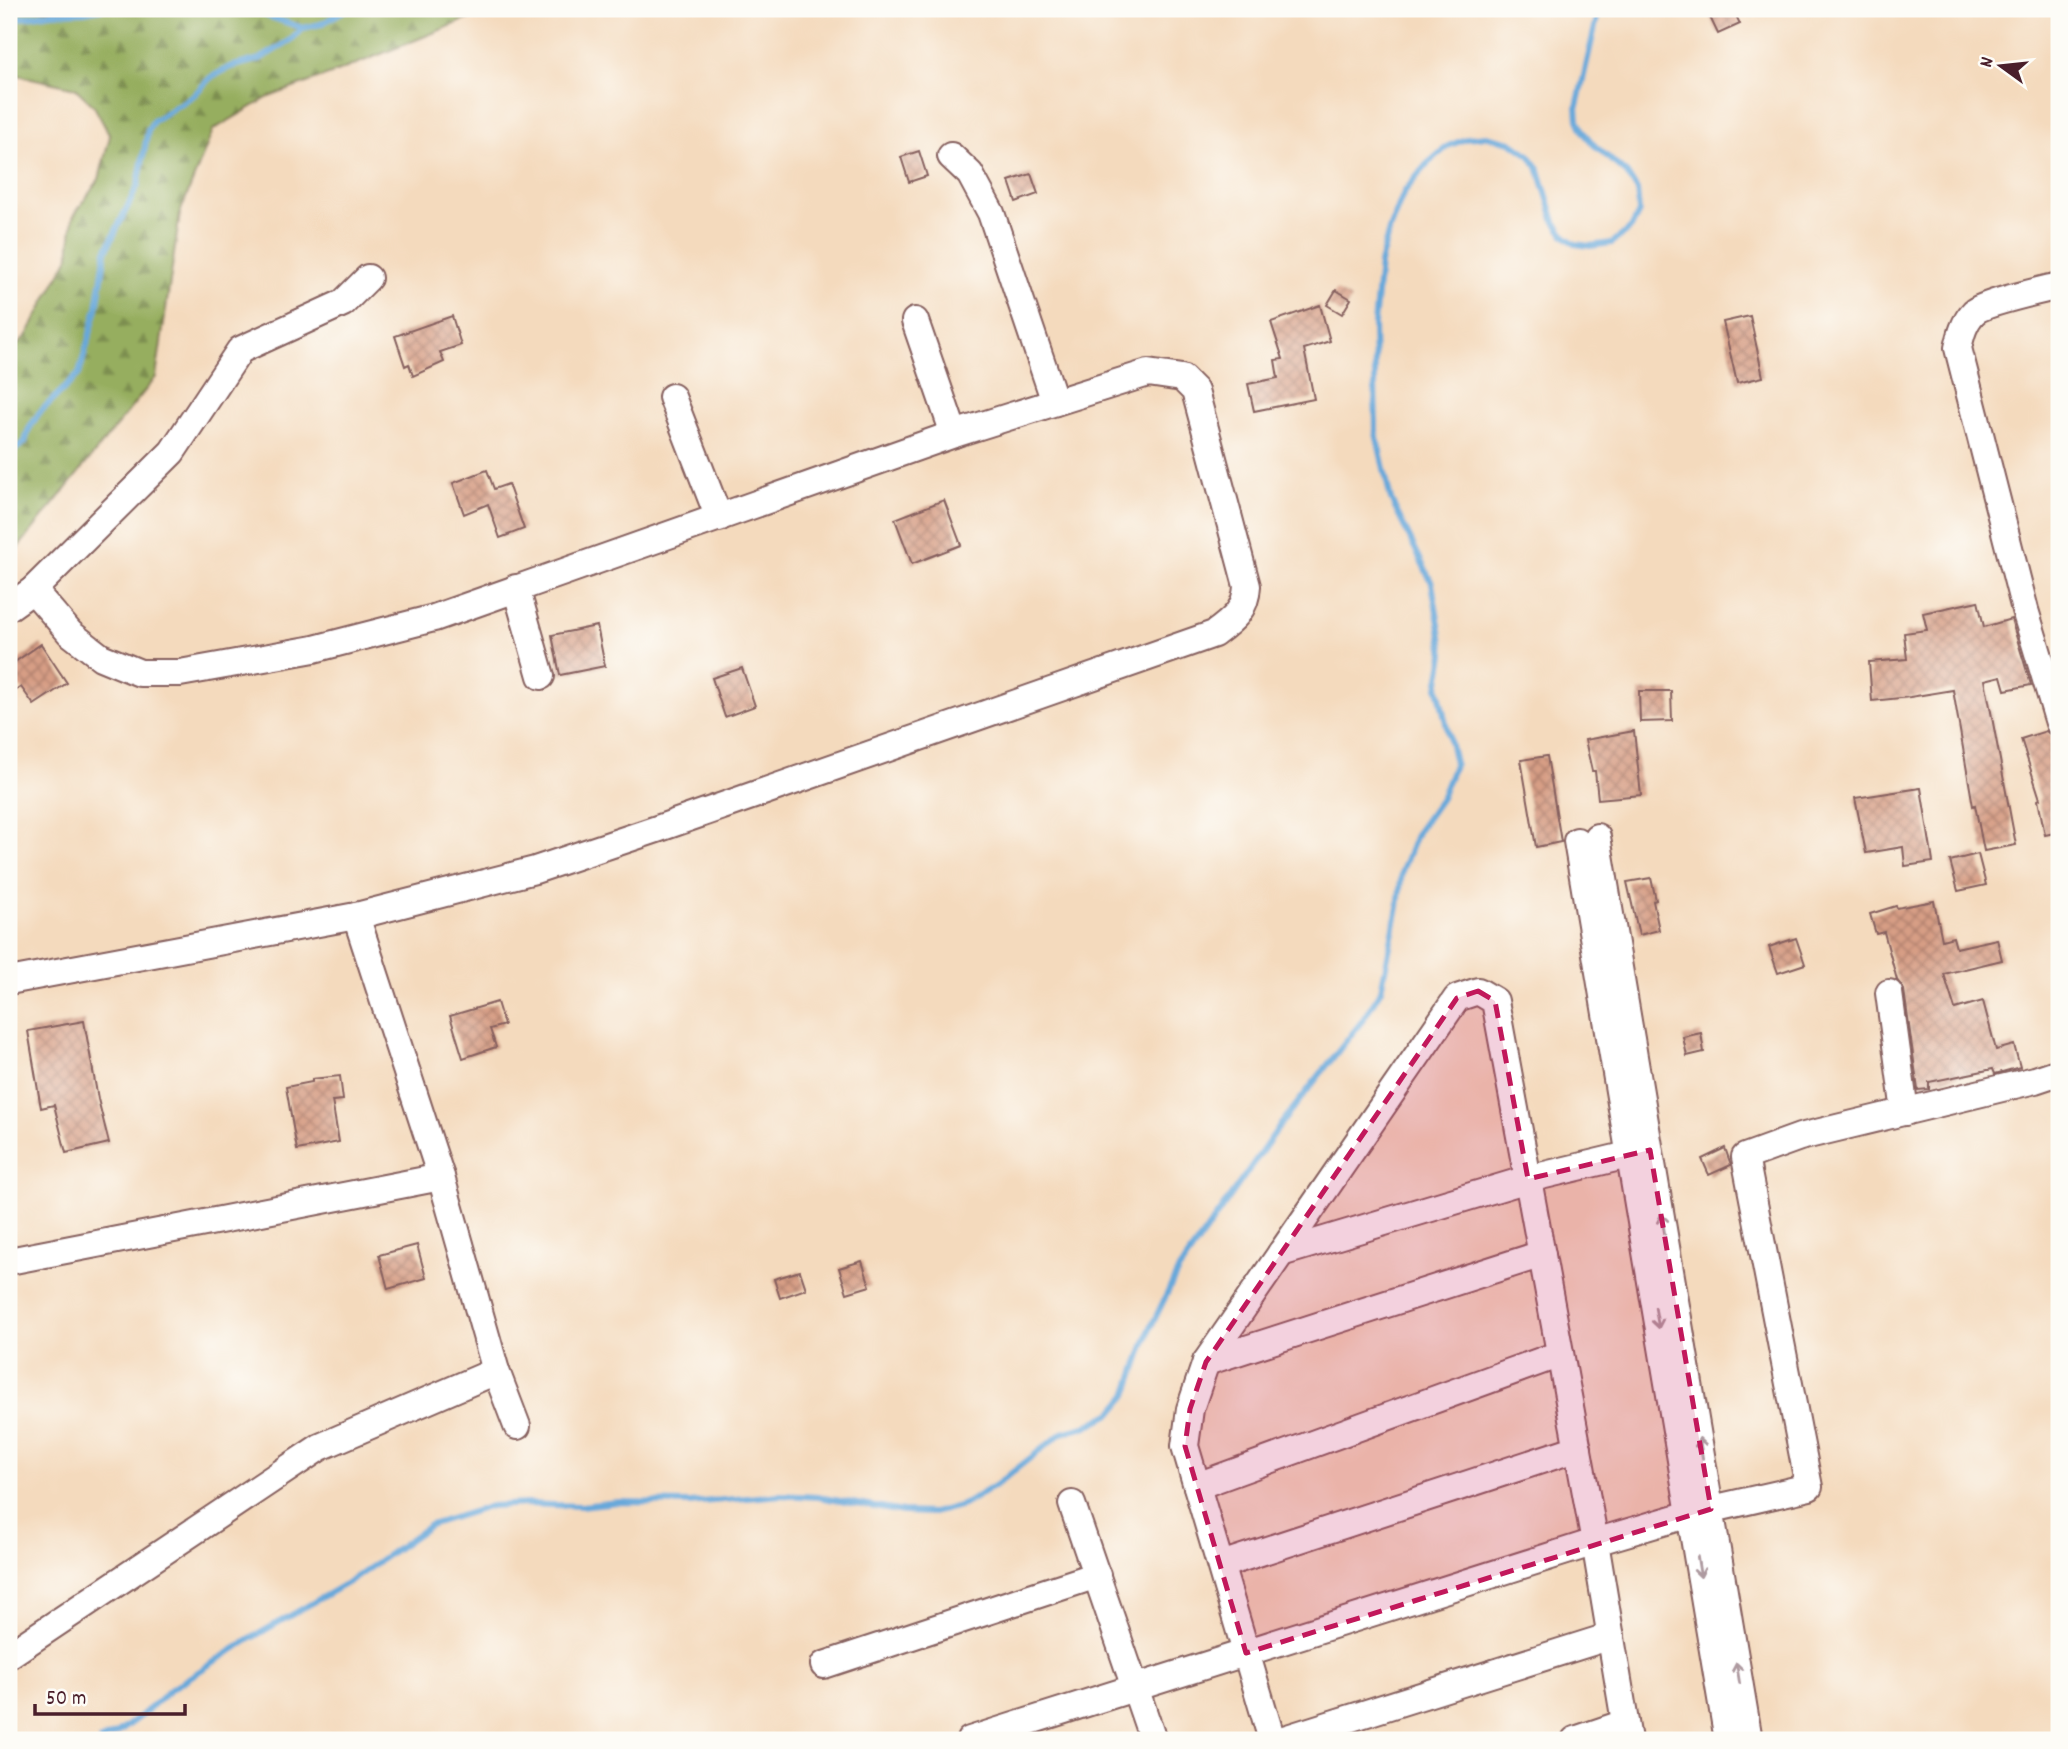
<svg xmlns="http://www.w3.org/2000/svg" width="2068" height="1749" font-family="Dekko,sans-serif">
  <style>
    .forest { fill: url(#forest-firs); stroke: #706645; stroke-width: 2 }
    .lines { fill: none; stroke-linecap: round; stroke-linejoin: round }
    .stream { stroke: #67a8da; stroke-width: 6 }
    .building { fill: url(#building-cross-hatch) }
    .minor-casing { stroke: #86605e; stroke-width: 30 }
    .minor { stroke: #fff; stroke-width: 26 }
    .oneway { stroke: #ae9aa0 }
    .marked { fill: #c2185b; fill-opacity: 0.2; stroke: #c2185b; stroke-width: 5; stroke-dasharray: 14 9; stroke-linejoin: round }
  </style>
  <defs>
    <pattern id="forest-firs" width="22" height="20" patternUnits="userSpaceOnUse" patternTransform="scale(1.75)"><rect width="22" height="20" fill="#96ae5f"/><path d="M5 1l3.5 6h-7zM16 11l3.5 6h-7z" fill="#7c8d4f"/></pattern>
    <pattern id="building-cross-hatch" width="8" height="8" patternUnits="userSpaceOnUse" patternTransform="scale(1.75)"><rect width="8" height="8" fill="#d79e85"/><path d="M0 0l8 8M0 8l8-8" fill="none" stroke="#b0806d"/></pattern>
  </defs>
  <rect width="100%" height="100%" fill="#fdfcf7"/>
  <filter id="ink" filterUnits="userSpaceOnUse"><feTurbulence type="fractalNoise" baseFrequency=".0143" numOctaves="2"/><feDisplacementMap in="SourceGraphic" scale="14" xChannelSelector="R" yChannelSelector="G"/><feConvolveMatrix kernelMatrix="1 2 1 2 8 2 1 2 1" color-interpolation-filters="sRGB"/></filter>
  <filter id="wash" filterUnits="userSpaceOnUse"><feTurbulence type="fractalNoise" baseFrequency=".00686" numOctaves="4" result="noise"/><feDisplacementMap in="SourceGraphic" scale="28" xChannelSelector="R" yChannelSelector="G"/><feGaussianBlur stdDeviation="1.57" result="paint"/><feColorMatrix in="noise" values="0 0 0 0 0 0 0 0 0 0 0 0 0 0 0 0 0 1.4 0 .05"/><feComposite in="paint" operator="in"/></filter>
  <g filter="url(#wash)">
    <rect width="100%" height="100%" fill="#f4dabd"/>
    <polygon class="forest" points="14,9 488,9 480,14 339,71 269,97 213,130 180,213 156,377 9,559 9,353 27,335 69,257 73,217 99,179 110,136 94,106 75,88 9,73 9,20"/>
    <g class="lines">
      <g class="stream">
        <polyline points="255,9 270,17 303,28"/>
        <polyline points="9,20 51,13 84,12 100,9"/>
        <polyline points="9,454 25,442 29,429 39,413 79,374 97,308 106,251 138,185 148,130 153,121 194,95 210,78 230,67 260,59 291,40 303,28 321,24 347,9"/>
        <polyline points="101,1740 118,1733 141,1716 171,1689 255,1636 352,1580 430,1525 491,1506 527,1504 581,1506 617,1502 690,1503 781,1495 818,1497 903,1512 933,1513 963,1505 996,1485 1062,1433 1085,1427 1112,1413 1127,1395 1149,1331 1178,1271 1281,1124 1362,1021 1381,990 1398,907 1402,871 1417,832 1441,798 1455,763 1438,688 1444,654 1432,583 1391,500 1376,433 1374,324 1380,263 1389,230 1404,192 1427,164 1448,146 1468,138 1486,136 1511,142 1528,154 1538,167 1555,222 1565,236 1575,244 1590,246 1612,243 1631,228 1639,212 1637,190 1627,174 1594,145 1584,133 1578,120 1577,106 1599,9"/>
      </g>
    </g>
    <g id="blocks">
      <g class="building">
        <polygon points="1723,9 1733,9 1740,24 1718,34 1709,15"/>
        <polygon points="919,151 927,176 909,182 901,157"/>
        <polygon points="1031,174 1038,194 1016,202 1009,181"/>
        <polygon points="1336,290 1351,299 1342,314 1327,305"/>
        <polygon points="1320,305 1330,341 1304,349 1314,399 1254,411 1248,384 1278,378 1275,360 1283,359 1271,322"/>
        <polygon points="452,316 461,345 440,352 444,362 413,376 409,364 405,366 395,336"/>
        <polygon points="1750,316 1763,377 1737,383 1723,322"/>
        <polygon points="487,470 494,489 508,484 524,529 500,538 488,504 464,514 453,483"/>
        <polygon points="944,500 961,545 912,564 895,519"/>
        <polygon points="1978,601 1984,627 2011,619 2031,685 2005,690 2001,676 1985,680 2016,845 1984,851 1975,805 1973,806 1953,690 1910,697 1872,701 1869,662 1907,659 1904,633 1927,630 1923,613"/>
        <polygon points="597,626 605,666 560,675 552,635"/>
        <polygon points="41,644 67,683 34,705 21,687 9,695 9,666"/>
        <polygon points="742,668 755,706 725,717 712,678"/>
        <polygon points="1639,691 1671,691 1672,721 1640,722"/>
        <polygon points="1634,731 1641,795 1598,799 1595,771 1592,771 1585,740"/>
        <polygon points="2046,731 2054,738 2059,753 2059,832 2045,835 2038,800 2040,799 2021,739"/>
        <polygon points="1547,756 1561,842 1536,847 1521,760"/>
        <polygon points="1921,788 1933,862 1905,866 1903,847 1866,853 1855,798"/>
        <polygon points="1978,854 1986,885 1958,891 1950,861"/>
        <polygon points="1651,878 1656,900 1653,901 1659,930 1639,935 1627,882"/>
        <polygon points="1934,901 1942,940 1953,937 1956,948 1997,939 2002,960 1944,974 1955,1009 1983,1001 1996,1050 2014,1045 2020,1067 1995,1074 1993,1069 1929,1082 1929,1089 1918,1090 1904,990 1897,980 1884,932 1876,934 1870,914 1896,906 1897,908"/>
        <polygon points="1796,938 1805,964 1778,973 1769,947"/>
        <polygon points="497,1002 504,1025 490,1029 496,1047 463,1058 450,1016"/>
        <polygon points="84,1021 98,1099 109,1143 66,1153 54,1105 41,1108 28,1031"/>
        <polygon points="1701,1033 1704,1052 1687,1056 1683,1037"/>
        <polygon points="340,1076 343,1100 332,1101 339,1142 297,1150 286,1087 312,1082 312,1079"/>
        <polygon points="1725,1148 1731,1165 1709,1175 1702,1159"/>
        <polygon points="417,1245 426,1278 388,1289 379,1255"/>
        <polygon points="862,1261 870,1286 847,1293 839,1268"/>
        <polygon points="800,1271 806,1289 780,1298 774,1279"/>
      </g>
    </g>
  </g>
  <g filter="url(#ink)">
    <use href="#blocks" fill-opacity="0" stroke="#86605e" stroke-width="2"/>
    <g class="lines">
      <defs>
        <g id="minor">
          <polyline points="951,156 970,174 991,213 1055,402"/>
          <path d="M2059,286C2043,290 1984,303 1974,312C1964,322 1961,335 1958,348L2025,610L2059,723"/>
          <polyline points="915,321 954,434"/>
          <polyline points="672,397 719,518"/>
          <polyline points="516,588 541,676"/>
          <polyline points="9,607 33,590 172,452 240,350 343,303 368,278"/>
          <polyline points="1597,837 1749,1740"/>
          <polyline points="1577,841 1728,1740"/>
          <polyline points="356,916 441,1177 496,1371 517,1426"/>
          <path d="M9,981L356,916L535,870L657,829L1214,634C1233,620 1246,610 1247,586L1195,391L1182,378L1148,373L954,434L434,618L314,649L180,673H140L101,657L70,633L33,590"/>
          <polyline points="1889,993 1905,1112"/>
          <polyline points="1281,1253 1528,1179 1645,1151"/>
          <polyline points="9,1261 441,1177"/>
          <polyline points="1206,1362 1542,1254"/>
          <polyline points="1197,1486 1560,1354"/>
          <polyline points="1072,1504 1153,1740"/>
          <polyline points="1221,1565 1578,1448"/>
          <polyline points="9,1655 320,1447 496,1371"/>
          <polyline points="824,1665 1097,1575"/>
          <polyline points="970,1740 1595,1542 1690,1514 1809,1487 1745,1157 1800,1137 2035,1080 2059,1072"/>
          <polyline points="1272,1740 1185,1446 1190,1409 1206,1362 1457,998 1478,991 1495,1001 1595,1542 1628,1740"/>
          <polyline points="1281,1740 1611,1636"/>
          <polyline points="1575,1740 1625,1723"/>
        </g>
      </defs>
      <use href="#minor" class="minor-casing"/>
      <use href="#minor" class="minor"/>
    </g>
    <defs><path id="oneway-shaft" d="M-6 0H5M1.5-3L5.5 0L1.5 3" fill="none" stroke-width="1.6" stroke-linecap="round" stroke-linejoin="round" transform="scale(1.75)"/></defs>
    <g class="oneway">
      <use href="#oneway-shaft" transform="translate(1663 1224) rotate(-100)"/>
      <use href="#oneway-shaft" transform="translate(1657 1318) rotate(80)"/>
      <use href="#oneway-shaft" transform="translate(1701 1448) rotate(-99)"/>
      <use href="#oneway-shaft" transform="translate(1699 1567) rotate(81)"/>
      <use href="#oneway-shaft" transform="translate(1738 1673) rotate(-99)"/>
    </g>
  </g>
  <path class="marked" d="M1478,991L1495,1001L1528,1179L1650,1150L1711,1509L1246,1653L1185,1446L1190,1409L1206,1362L1457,998Z"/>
  <rect width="2068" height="1749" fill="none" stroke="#fdfcf7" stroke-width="35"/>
  <g transform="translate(2001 66) rotate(285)" stroke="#fdfcf7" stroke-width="5" paint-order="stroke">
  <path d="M0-5L12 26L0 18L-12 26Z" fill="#4a1f2b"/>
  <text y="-10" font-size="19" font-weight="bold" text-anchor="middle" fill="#4a1f2b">N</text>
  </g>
  <path d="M35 1704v10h150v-10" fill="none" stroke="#4a1f2b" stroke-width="3.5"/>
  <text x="46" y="1704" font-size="21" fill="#4a1f2b" stroke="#fdfcf7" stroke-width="5" paint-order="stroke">50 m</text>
</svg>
